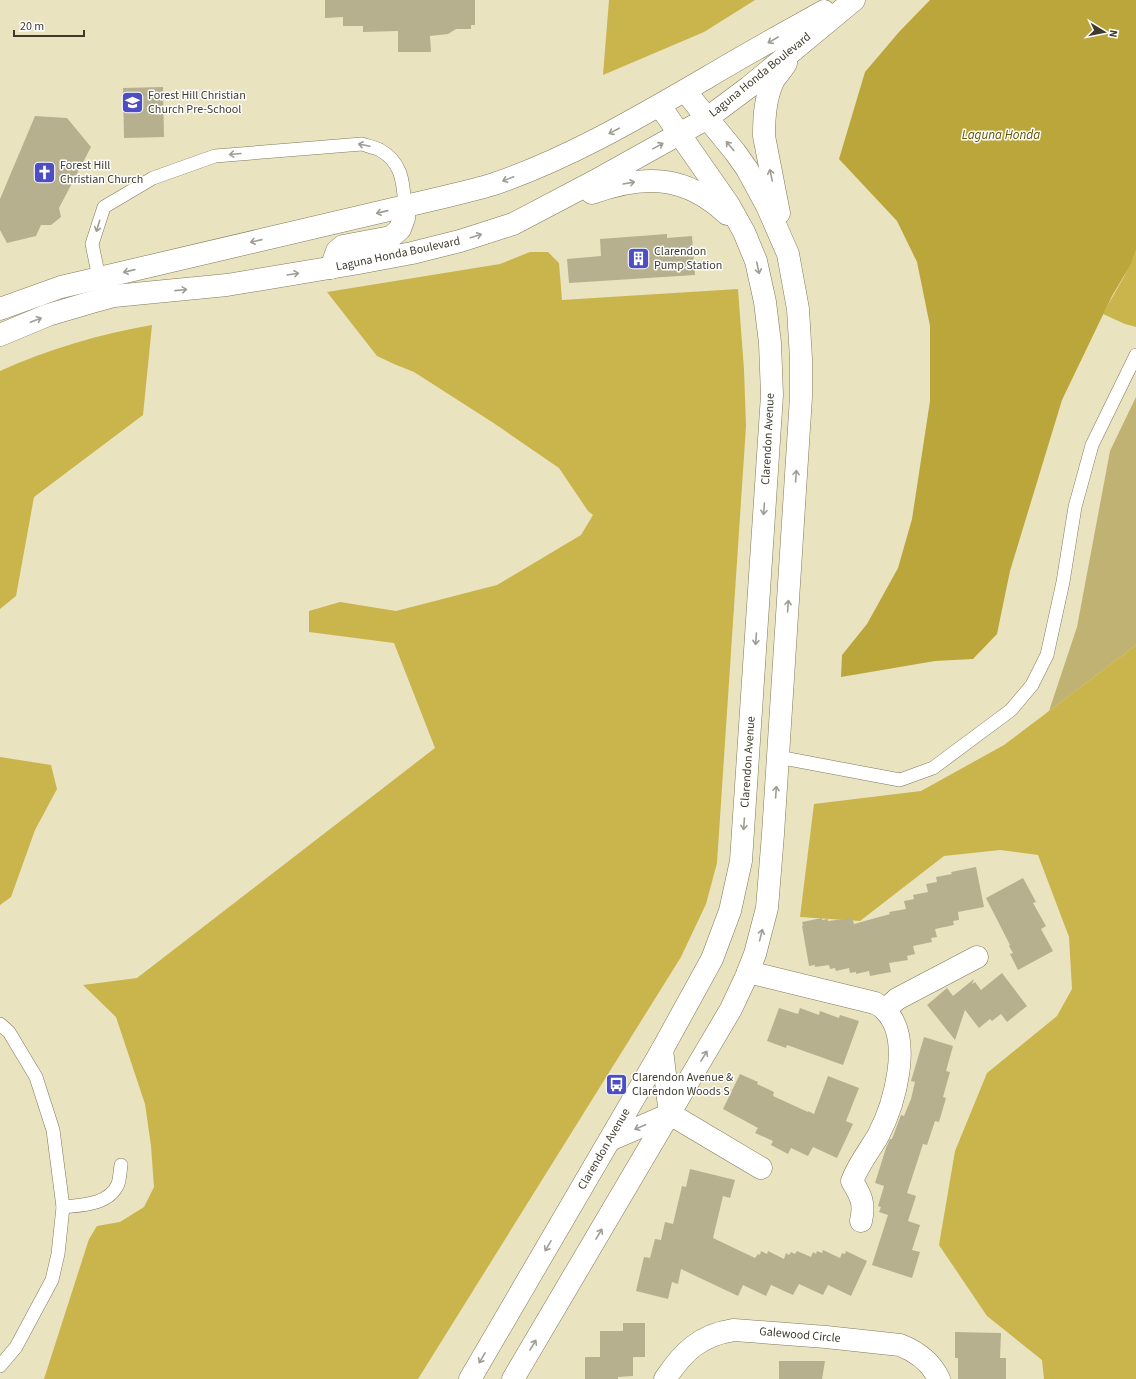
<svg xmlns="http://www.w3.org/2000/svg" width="1136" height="1379" font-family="'Source Sans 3',sans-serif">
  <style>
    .green { fill: #bfb272 }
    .forest { fill: #cab44c }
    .water { fill: #bba63b }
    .building { fill: #b7b08f }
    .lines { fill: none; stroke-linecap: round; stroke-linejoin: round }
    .lane-casing { stroke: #80795a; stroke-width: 14 }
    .street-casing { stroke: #80795a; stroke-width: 23 }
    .secondary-casing { stroke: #80795a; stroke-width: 23 }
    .lane { stroke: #fff; stroke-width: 13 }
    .street { stroke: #fff; stroke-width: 22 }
    .secondary { stroke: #fff; stroke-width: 22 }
    .oneway { stroke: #9e9d96 }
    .labels { text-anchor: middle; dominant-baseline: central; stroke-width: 3; stroke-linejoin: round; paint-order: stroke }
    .street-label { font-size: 12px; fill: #3e3b2d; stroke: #fff }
    .poi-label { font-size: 12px; fill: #3e3b2d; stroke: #fff; text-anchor: start }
    .water-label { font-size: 13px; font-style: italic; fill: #635500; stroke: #fff }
  </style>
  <rect width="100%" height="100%" fill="#eae3c0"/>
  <polygon class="green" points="1136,397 1136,645 1049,711 1077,627 1110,451"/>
  <g class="forest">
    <polygon points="609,0 755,0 704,32 603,75"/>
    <path d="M1136,250V327L1125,324L1103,314C1114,293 1128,273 1136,250Z"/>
    <polygon points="530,252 548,252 559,263 562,300 738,289 744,370 746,426 717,863 706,904 681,957 418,1379 44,1379 89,1239 97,1226 120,1222 144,1207 154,1187 151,1146 145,1104 116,1017 83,985 137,978 435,748 394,643 309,632 309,611 340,602 396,611 497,585 581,535 593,515 588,511 559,468 492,422 414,372 394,364 377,356 327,292 500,264"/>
    <path d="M152,325L143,415L34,497L16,596L0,609V371C49,349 99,334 152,325Z"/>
    <polygon points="1136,645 1136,1379 1044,1379 1042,1360 987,1316 939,1245 955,1151 987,1073 1057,1016 1072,989 1069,937 1038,855 1000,850 944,856 860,921 800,917 814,804 921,791 1004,745"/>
    <polygon points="0,757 51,765 57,789 35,830 11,897 0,905"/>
  </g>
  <polygon class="water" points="930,0 1136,0 1136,250 1131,264 1112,296 1062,400 1010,571 997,634 973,659 935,661 841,677 842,655 867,624 898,568 912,519 930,401 930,326 917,262 897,221 839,159 865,72 899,32"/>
  <g class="building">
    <polygon points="325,0 475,0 475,25 471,25 471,29 456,29 448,34 430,36 431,52 398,52 398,31 363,32 363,26 343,26 343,17 325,18"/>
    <polygon points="163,87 164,137 124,138 123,88"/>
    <polygon points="35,116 67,118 91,147 59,208 61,217 51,225 41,225 36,236 7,243 0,230 0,199"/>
    <polygon points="667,234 667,238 692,236 695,275 569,283 567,259 601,256 600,239"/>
    <polygon points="976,867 984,907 958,912 959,920 953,921 954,925 935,929 937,937 931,938 932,942 913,946 915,954 907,956 908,960 889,963 891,972 870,976 869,971 856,974 856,972 850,973 849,968 836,971 835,968 830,969 829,965 815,967 815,965 809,966 802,926 803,925 802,922 822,918 822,920 828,919 828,921 852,918 854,924 890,914 889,912 906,909 904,901 914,899 913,895 928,892 926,884 937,882 936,877 952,874 951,872"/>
    <polygon points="1023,878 1036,902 1033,903 1046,926 1041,929 1053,951 1018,970 1010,954 1013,953 1009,946 1010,945 986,898"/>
    <polygon points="1002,973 1027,1006 1007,1022 1001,1014 992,1021 990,1019 979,1028 965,1010 955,1040 927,1005 947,988 953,996 974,979 972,984 975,982 981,990"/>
    <polygon points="779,1008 798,1014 800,1008 819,1015 820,1011 839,1018 840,1015 859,1021 843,1065 787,1045 786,1048 767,1041"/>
    <polygon points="924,1037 953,1046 946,1071 950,1072 943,1097 946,1098 939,1122 935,1121 927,1145 923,1144 907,1193 916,1196 908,1221 920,1225 912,1250 920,1252 912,1278 872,1265 888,1215 879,1212 881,1207 878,1206 884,1186 875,1183 886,1148 890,1139 892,1139 901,1115 904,1116 911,1099 915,1082 911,1081"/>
    <polygon points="740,1074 758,1082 757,1084 774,1092 773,1096 808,1112 808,1111 814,1114 828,1076 859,1088 846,1121 853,1124 837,1158 813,1147 808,1156 791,1148 788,1154 771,1145 773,1141 755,1133 758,1128 723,1109"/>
    <polygon points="690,1169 735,1180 730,1198 723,1196 713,1238 755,1258 758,1254 760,1255 761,1251 767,1254 768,1251 784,1259 786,1253 789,1255 791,1252 795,1254 797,1251 811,1257 813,1252 816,1254 817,1251 822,1253 823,1250 840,1258 842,1253 845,1254 846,1251 867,1261 851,1296 828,1285 823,1295 799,1284 793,1295 771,1285 766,1296 743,1285 738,1296 681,1269 678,1284 672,1282 668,1299 636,1291 644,1257 650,1258 655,1239 661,1240 665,1222 673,1224 682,1186 686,1187"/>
    <polygon points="623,1323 645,1323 645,1357 633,1357 633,1376 618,1377 618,1379 585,1379 585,1357 600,1357 600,1331 623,1331"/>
    <polygon points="955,1332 1001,1333 1000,1358 1006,1358 1006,1379 958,1379 958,1358 955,1358"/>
    <polygon points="779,1361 825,1361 822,1379 779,1379"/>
  </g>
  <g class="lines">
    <defs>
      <g id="lane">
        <path d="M99,278L92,244L104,207L153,178L215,156L362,144C367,146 374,147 380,150C403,163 403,183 405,207"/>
        <polyline points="778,757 900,780 933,768 1011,710 1032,685 1047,655 1063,582 1075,507 1092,445 1136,355"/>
        <polyline points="0,1024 9,1032 36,1077 53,1130 63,1207 58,1254 52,1280 16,1347 0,1366"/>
        <path d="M63,1207C82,1205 109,1205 118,1184C120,1178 120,1171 121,1165"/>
      </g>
      <g id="street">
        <path d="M748,972L875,1003C878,1005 883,1007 885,1010C914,1039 894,1105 878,1136C869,1151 858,1165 852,1181C861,1196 865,1203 861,1221"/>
        <polyline points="885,1010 897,999 977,957"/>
        <polyline points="670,1114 761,1168"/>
        <path d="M665,1379C683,1352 700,1335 734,1330L826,1337L900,1345C918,1352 931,1362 939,1379"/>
      </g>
      <g id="secondary">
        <path d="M592,193C644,174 686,175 727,214"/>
        <path d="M779,213L764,136C764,117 765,95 775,78C779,73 783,68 786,63"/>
        <polyline points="331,268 337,251 343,246 391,237 400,229 404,218 405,207"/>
        <path d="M0,309L61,287L444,197C461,193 478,189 494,184C570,158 639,117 708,77C746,54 785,33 824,11"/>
        <polyline points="0,335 48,315 92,302 114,296 227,285 359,263 412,253 460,241 513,224 593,182 706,119 749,87 854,0"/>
        <polyline points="662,1050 670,1114"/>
        <polyline points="610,1140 670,1114"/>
        <polyline points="470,1379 662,1050 712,959 730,911 741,861 772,395 770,343 765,302 756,261 744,232 729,205 660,106"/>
        <polyline points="513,1379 731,1009 746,977 755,954 767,908 773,834 801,397 801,359 798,309 788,254 767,206 747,169 735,152 685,91"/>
      </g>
    </defs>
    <use href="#lane" class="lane-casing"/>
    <use href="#street" class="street-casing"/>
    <use href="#secondary" class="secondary-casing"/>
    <use href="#lane" class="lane"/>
    <use href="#street" class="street"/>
    <use href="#secondary" class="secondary"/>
  </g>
  <defs><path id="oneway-shaft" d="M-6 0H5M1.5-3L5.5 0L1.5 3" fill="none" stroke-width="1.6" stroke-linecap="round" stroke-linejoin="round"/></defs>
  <g class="oneway">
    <use href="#oneway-shaft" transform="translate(773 40) rotate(150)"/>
    <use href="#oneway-shaft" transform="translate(614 131) rotate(152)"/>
    <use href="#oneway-shaft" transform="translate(364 145) rotate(-168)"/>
    <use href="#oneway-shaft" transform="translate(658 146) rotate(-29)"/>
    <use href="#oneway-shaft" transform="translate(730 146) rotate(-130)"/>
    <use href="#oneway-shaft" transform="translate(235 154) rotate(175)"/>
    <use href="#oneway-shaft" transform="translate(771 175) rotate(-102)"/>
    <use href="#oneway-shaft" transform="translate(508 179) rotate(159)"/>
    <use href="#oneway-shaft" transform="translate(629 183) rotate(-10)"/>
    <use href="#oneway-shaft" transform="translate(382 212) rotate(167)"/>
    <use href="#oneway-shaft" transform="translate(98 226) rotate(107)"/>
    <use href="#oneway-shaft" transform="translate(476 236) rotate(-18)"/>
    <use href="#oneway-shaft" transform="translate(256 241) rotate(167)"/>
    <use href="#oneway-shaft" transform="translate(758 268) rotate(78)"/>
    <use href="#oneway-shaft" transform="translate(129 271) rotate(167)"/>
    <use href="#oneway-shaft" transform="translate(293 274) rotate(-9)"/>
    <use href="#oneway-shaft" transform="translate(181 290) rotate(-6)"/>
    <use href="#oneway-shaft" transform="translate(36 320) rotate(-21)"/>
    <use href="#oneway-shaft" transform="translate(796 476) rotate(-86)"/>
    <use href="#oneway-shaft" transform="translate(764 509) rotate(94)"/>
    <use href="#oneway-shaft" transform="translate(788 606) rotate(-86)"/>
    <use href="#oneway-shaft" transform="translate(756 639) rotate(94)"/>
    <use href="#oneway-shaft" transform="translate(776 792) rotate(-86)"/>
    <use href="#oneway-shaft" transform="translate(744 824) rotate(94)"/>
    <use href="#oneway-shaft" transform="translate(761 935) rotate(-76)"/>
    <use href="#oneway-shaft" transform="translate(704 1056) rotate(-59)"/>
    <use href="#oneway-shaft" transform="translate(640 1127) rotate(157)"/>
    <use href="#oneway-shaft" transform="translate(599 1234) rotate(-59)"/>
    <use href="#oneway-shaft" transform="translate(548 1246) rotate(120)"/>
    <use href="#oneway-shaft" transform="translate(533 1345) rotate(-59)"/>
    <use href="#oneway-shaft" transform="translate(482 1358) rotate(120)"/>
  </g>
  <defs>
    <symbol id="school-square" viewBox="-11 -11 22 22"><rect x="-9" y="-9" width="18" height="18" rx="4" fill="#4e4ec4" stroke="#fff"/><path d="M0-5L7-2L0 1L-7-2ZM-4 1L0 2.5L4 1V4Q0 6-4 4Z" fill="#fff"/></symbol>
    <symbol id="church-square" viewBox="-11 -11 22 22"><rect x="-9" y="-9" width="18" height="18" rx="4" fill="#4e4ec4" stroke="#fff"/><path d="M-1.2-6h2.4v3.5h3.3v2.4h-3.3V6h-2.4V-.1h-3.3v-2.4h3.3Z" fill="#fff"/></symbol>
    <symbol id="building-square" viewBox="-11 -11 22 22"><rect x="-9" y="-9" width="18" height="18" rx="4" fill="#4e4ec4" stroke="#fff"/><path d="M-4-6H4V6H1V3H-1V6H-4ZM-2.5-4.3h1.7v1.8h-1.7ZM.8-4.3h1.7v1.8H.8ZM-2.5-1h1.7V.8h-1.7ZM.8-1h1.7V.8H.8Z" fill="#fff"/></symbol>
    <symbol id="bus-square" viewBox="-11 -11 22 22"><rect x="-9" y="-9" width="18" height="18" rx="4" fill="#4e4ec4" stroke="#fff"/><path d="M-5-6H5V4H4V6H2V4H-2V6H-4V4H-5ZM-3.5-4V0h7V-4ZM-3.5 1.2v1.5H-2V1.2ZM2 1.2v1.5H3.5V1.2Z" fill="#fff"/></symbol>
  </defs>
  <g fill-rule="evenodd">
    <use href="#school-square" x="120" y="90" width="25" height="25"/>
    <use href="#church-square" x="32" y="160" width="25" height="25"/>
    <use href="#building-square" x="626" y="246" width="25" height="25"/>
    <use href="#bus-square" x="604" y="1072" width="25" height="25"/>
  </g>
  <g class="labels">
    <g class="street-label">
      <text transform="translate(760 75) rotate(-39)">Laguna Honda Boulevard</text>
      <text transform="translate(398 254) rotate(-12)">Laguna Honda Boulevard</text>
      <text transform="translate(768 439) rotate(-87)">Clarendon Avenue</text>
      <text transform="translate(748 762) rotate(-86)">Clarendon Avenue</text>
      <text transform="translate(604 1149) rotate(-60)">Clarendon Avenue</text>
      <text transform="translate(800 1335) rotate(5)">Galewood Circle</text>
    </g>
    <g class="poi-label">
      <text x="148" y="95">Forest Hill Christian<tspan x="148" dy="14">Church Pre-School</tspan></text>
      <text x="60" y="165">Forest Hill<tspan x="60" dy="14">Christian Church</tspan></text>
      <text x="654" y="251">Clarendon<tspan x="654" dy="14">Pump Station</tspan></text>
      <text x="632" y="1077">Clarendon Avenue &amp;<tspan x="632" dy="14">Clarendon Woods S</tspan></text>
    </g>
    <g class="water-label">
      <text x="1001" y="135">Laguna Honda</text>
    </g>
  </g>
  <g transform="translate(1104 32) rotate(100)" stroke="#ffffff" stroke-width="3" paint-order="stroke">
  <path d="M0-3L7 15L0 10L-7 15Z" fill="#3e3b2d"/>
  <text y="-6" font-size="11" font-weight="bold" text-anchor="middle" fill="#3e3b2d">N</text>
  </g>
  <path d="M14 30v6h70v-6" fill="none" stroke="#3e3b2d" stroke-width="2"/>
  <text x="20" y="30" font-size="12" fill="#3e3b2d" stroke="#ffffff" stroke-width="3" paint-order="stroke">20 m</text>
</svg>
